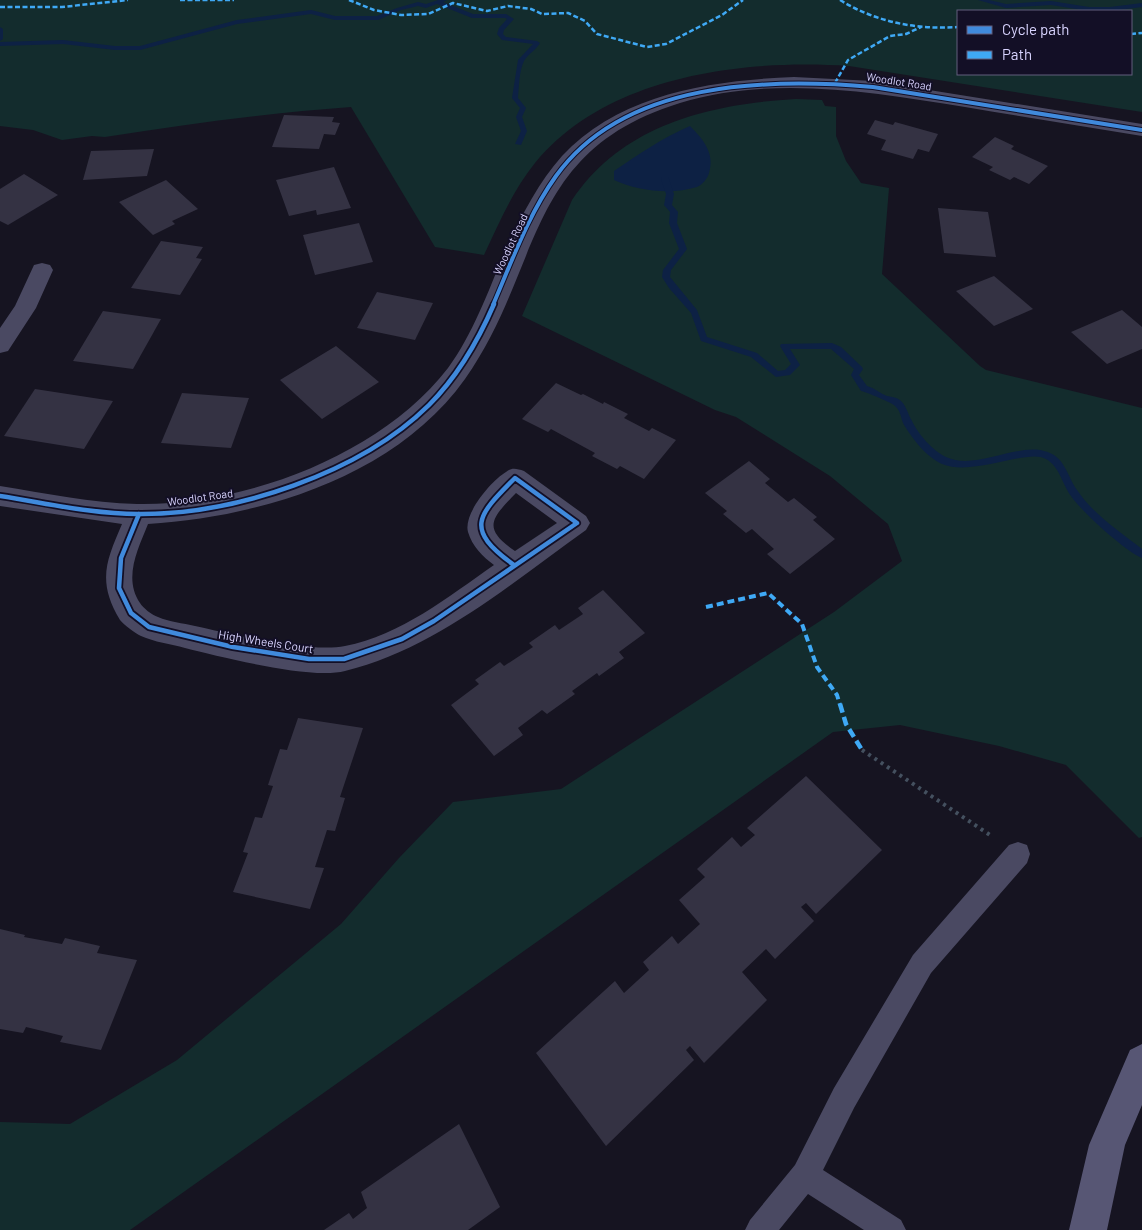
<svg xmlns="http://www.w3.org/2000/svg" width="1142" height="1230" font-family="Barlow,sans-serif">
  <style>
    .green { fill: #132c2d; fill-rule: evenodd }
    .water { fill: #0d2144 }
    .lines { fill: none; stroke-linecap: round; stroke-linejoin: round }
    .stream { fill: #0d2144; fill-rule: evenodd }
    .building { fill: #343243 }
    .path { stroke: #44505f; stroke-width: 4; stroke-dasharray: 3 4.5; stroke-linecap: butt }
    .service { fill: #4a4962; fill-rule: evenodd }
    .minor { fill: #4a4962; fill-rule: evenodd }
    .secondary { fill: #575674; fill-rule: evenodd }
    .quiet-far2 { stroke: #3fa9f5; stroke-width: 2.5; stroke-dasharray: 5 2.5; stroke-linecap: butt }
    .quiet-far1 { stroke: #3fa9f5; stroke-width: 4; stroke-dasharray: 7 4; stroke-linecap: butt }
    .quiet { stroke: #3fa9f5; stroke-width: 4.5; stroke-dasharray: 9 4.5; stroke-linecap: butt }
    .cycleway-far1-casing { stroke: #130f26; stroke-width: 6 }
    .cycleway-casing { stroke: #130f26; stroke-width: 8 }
    .cycleway-far1 { stroke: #408adc; stroke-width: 4 }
    .cycleway { stroke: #408adc; stroke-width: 4.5 }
    .labels { text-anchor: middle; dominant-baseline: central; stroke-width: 4; stroke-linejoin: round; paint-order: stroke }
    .far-street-label { font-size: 11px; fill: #d9d4ff; stroke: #130f26 }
    .street-label { font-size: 12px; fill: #d9d4ff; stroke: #130f26 }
  </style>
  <rect width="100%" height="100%" fill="#161421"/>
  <g class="green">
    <path d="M0,0H1142V112L849,66C744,59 607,75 535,163C513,190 499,223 484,255L435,247L351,107C268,113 187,124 105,137L92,136L62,140L33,130L0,126ZM958,11H1131V74H958Z"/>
    <path d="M796,99L822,100L825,106L836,107V136L846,161L861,183L889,188L882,274L980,366L986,370L1142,408V837L1139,838L1066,765L999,746L900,725L833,732L130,1230H0V1122L70,1124L177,1060L341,924L399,858L453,802L561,789L834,612L902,561L888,524L830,476L736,417L715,410L522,316L572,200C623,124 710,104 796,99Z"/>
  </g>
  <path class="water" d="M690,126C704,140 715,154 709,173C708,178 702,185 697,187C671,195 638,191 614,180V171C639,154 662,138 690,126Z"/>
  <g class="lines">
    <g class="stream">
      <path d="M438,0H447L443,2L473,14H506L514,19L504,30L503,34L506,37L537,41L540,43C536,50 528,54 524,61C519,71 519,87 518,98L526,108L522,117L527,131L521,145L515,144L521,131L516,117L520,108L512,98L518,60L533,44L502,40L497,34L499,28L507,19L505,18H472L437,4L426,8L418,6L401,10L378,20H335L311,14L237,24L140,50H115L63,44L0,46V42L63,40L115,46H140L237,20L311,10L335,16H377L397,8L418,2L426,4Z"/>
      <polygon points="978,0 989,0 1006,4 1051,1 1089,7 1110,7 1142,3 1142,7 1110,11 1089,11 1051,5 1006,8"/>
      <polygon points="0,27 3,29 3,39 0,41"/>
      <path d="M662,177H668L669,179L674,194L672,205L678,212L677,223L687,249L671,270L670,277L697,310L707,337L757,353L778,371L785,370L791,364L780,346L781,344L832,343L841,347L862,367L863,369L859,375L867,386C875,388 879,393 887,396C892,397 897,397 901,401C907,407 908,415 912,421C918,434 933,451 946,457C975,471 1017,443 1044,451C1065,456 1066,474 1077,490C1093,514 1119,531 1142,549V558C1126,552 1081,511 1071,496C1062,484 1060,467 1046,459C1028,448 974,477 942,464C926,457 911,437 903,423C901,417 900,410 895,406C893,403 866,392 861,391L851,375L854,369L831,349H790L800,365L790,375L776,377L751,357L701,341L691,313L669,288L662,277L663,270L679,249L669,223L670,212L664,205L666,194L661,179Z"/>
    </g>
  </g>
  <g class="building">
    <polygon points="284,115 334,117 332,122 340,123 335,135 324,134 319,149 272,147"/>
    <polygon points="875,120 893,125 895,122 938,134 929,152 918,149 913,159 881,150 886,140 867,134"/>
    <polygon points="995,137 1014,146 1011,149 1048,166 1029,184 1014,177 1010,180 989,170 993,167 972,157"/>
    <polygon points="154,149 147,176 83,180 91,151"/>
    <polygon points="334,167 351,208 317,215 316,210 289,216 276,180"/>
    <polygon points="24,174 58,195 8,225 0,221 0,189"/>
    <polygon points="166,180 198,209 172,221 175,224 153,235 119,202"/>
    <polygon points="938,208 988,212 996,257 944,253"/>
    <polygon points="359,223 373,262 315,275 303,235"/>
    <polygon points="161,241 203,247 196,258 202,259 180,295 131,288"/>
    <polygon points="994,276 1033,309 994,326 956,291"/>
    <polygon points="377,292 433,303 415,340 357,328"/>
    <polygon points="1122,310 1142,327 1142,349 1107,364 1071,332"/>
    <polygon points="103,311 161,319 133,369 73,361"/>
    <polygon points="336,346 379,382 322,419 280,380"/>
    <polygon points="556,383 581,395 583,394 603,404 604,402 628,414 624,418 649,431 652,428 676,440 644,479 620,466 617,469 592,456 595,453 551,429 548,432 522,419"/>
    <polygon points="35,389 113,401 84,449 4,436"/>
    <polygon points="182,393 249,398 231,448 161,443"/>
    <polygon points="749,461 770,479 765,483 788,502 794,498 817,517 813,520 835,539 790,574 767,554 774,549 752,529 746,533 723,514 727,511 705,493"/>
    <polygon points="603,590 645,633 619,652 624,658 599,676 597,673 572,691 575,694 547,714 542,710 518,728 523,735 494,756 451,705 479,684 475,680 500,662 504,666 533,647 529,643 555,625 559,630 583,614 578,608"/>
    <polygon points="298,718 363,728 340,797 345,798 335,831 327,830 315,867 324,868 310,909 233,892 248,853 243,852 255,817 262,818 273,786 268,785 280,749 287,750"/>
    <polygon points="806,776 882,850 816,914 806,903 801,907 814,921 775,959 766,949 742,972 767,1000 704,1063 690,1046 686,1050 694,1060 606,1146 536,1053 615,981 624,993 649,970 643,962 672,936 678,944 700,924 679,900 705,877 697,869 732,837 741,847 755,835 747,828"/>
    <polygon points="0,929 25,935 24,937 62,944 65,938 100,946 97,953 137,960 101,1050 60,1042 63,1036 26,1027 23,1033 0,1029"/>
    <polygon points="459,1124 500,1207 468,1230 324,1230 349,1213 353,1219 367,1208 361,1192"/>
  </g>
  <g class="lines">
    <polyline class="path" points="862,750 993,837"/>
    <polygon class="service" points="1018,842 1027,845 1030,854 1027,863 931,973 854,1108 823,1170 901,1220 906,1230 864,1230 808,1194 779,1230 745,1230 750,1220 795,1165 834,1088 913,955 1009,845"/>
    <g class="minor">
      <path d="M794,77L873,81L1142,124V136C1083,126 1024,117 965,107C871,92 773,75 680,103C523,151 543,269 465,379C396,476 262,517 148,524C138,549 123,578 140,603C143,608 152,615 158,617C169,622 183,623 195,626C231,634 309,653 345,646C401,635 448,597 494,565C483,557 472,546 468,532C463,514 491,481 506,472C512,467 517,469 524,471L586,516L590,523L586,530C513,582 434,650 345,671C310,680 222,657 185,648C171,644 154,642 141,636C135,633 124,625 120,620C97,582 106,561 122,524L0,506V486C45,493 91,503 137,504C245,506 381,455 448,368C475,331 490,286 508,244C523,213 539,182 562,156C620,93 714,80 794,77ZM516,493L557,523L515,551C481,528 492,518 516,493Z"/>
      <polygon points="42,263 50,265 53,270 36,308 8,351 0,353 0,328 15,306 34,265"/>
    </g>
    <polygon class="secondary" points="1142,1044 1142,1105 1125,1145 1107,1230 1069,1230 1089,1145 1130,1050"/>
    <g class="quiet-far2">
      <polyline points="180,0 234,0"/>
      <polyline points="349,0 374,10 401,15 428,14 453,3 487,11 508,6 531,9 542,14 568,13 585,21 597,34 647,47 666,44 722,15 743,0"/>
      <path d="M840,0C876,22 916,30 958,27"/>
      <polyline points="0,7 62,7 128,0"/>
      <polyline points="1131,34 1142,33"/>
      <polyline points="835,83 848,60 890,36 906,34 921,27"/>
    </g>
    <polyline class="quiet-far1" points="706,607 768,593 802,624 817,667 837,695 840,705"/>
    <polyline class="quiet" points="840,704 846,724 862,750"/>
    <defs>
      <path id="cycleway-far1" d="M493,305C512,261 528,215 556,176C625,80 768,78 873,87L1142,130"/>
      <g id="cycleway">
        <path d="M0,496C46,503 92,514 138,514C235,515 360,473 429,405C458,376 478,341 494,304"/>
        <path d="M139,514L121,558L119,588L131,613L149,627L233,647L309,659H344L402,639L434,621L577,523L515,478C477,516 464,529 514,565"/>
      </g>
    </defs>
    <use href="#cycleway-far1" class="cycleway-far1-casing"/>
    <use href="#cycleway" class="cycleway-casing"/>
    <use href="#cycleway-far1" class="cycleway-far1"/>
    <use href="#cycleway" class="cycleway"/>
  </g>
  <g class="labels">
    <g class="far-street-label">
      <text transform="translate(899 81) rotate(9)">Woodlot Road</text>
      <text transform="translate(510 244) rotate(-65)">Woodlot Road</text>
      <text transform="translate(200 497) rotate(-8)">Woodlot Road</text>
    </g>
    <g class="street-label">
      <text transform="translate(266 641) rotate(9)">High Wheels Court</text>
    </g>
  </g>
  <rect x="957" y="10" width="175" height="65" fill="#130f26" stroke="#625e7d"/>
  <rect x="967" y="26" width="25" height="8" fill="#408adc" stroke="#625e7d"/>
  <text x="1002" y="35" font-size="15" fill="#d9d4ff">Cycle path</text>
  <rect x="967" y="51" width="25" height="8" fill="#3fa9f5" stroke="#625e7d"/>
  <text x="1002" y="60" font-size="15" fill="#d9d4ff">Path</text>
</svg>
